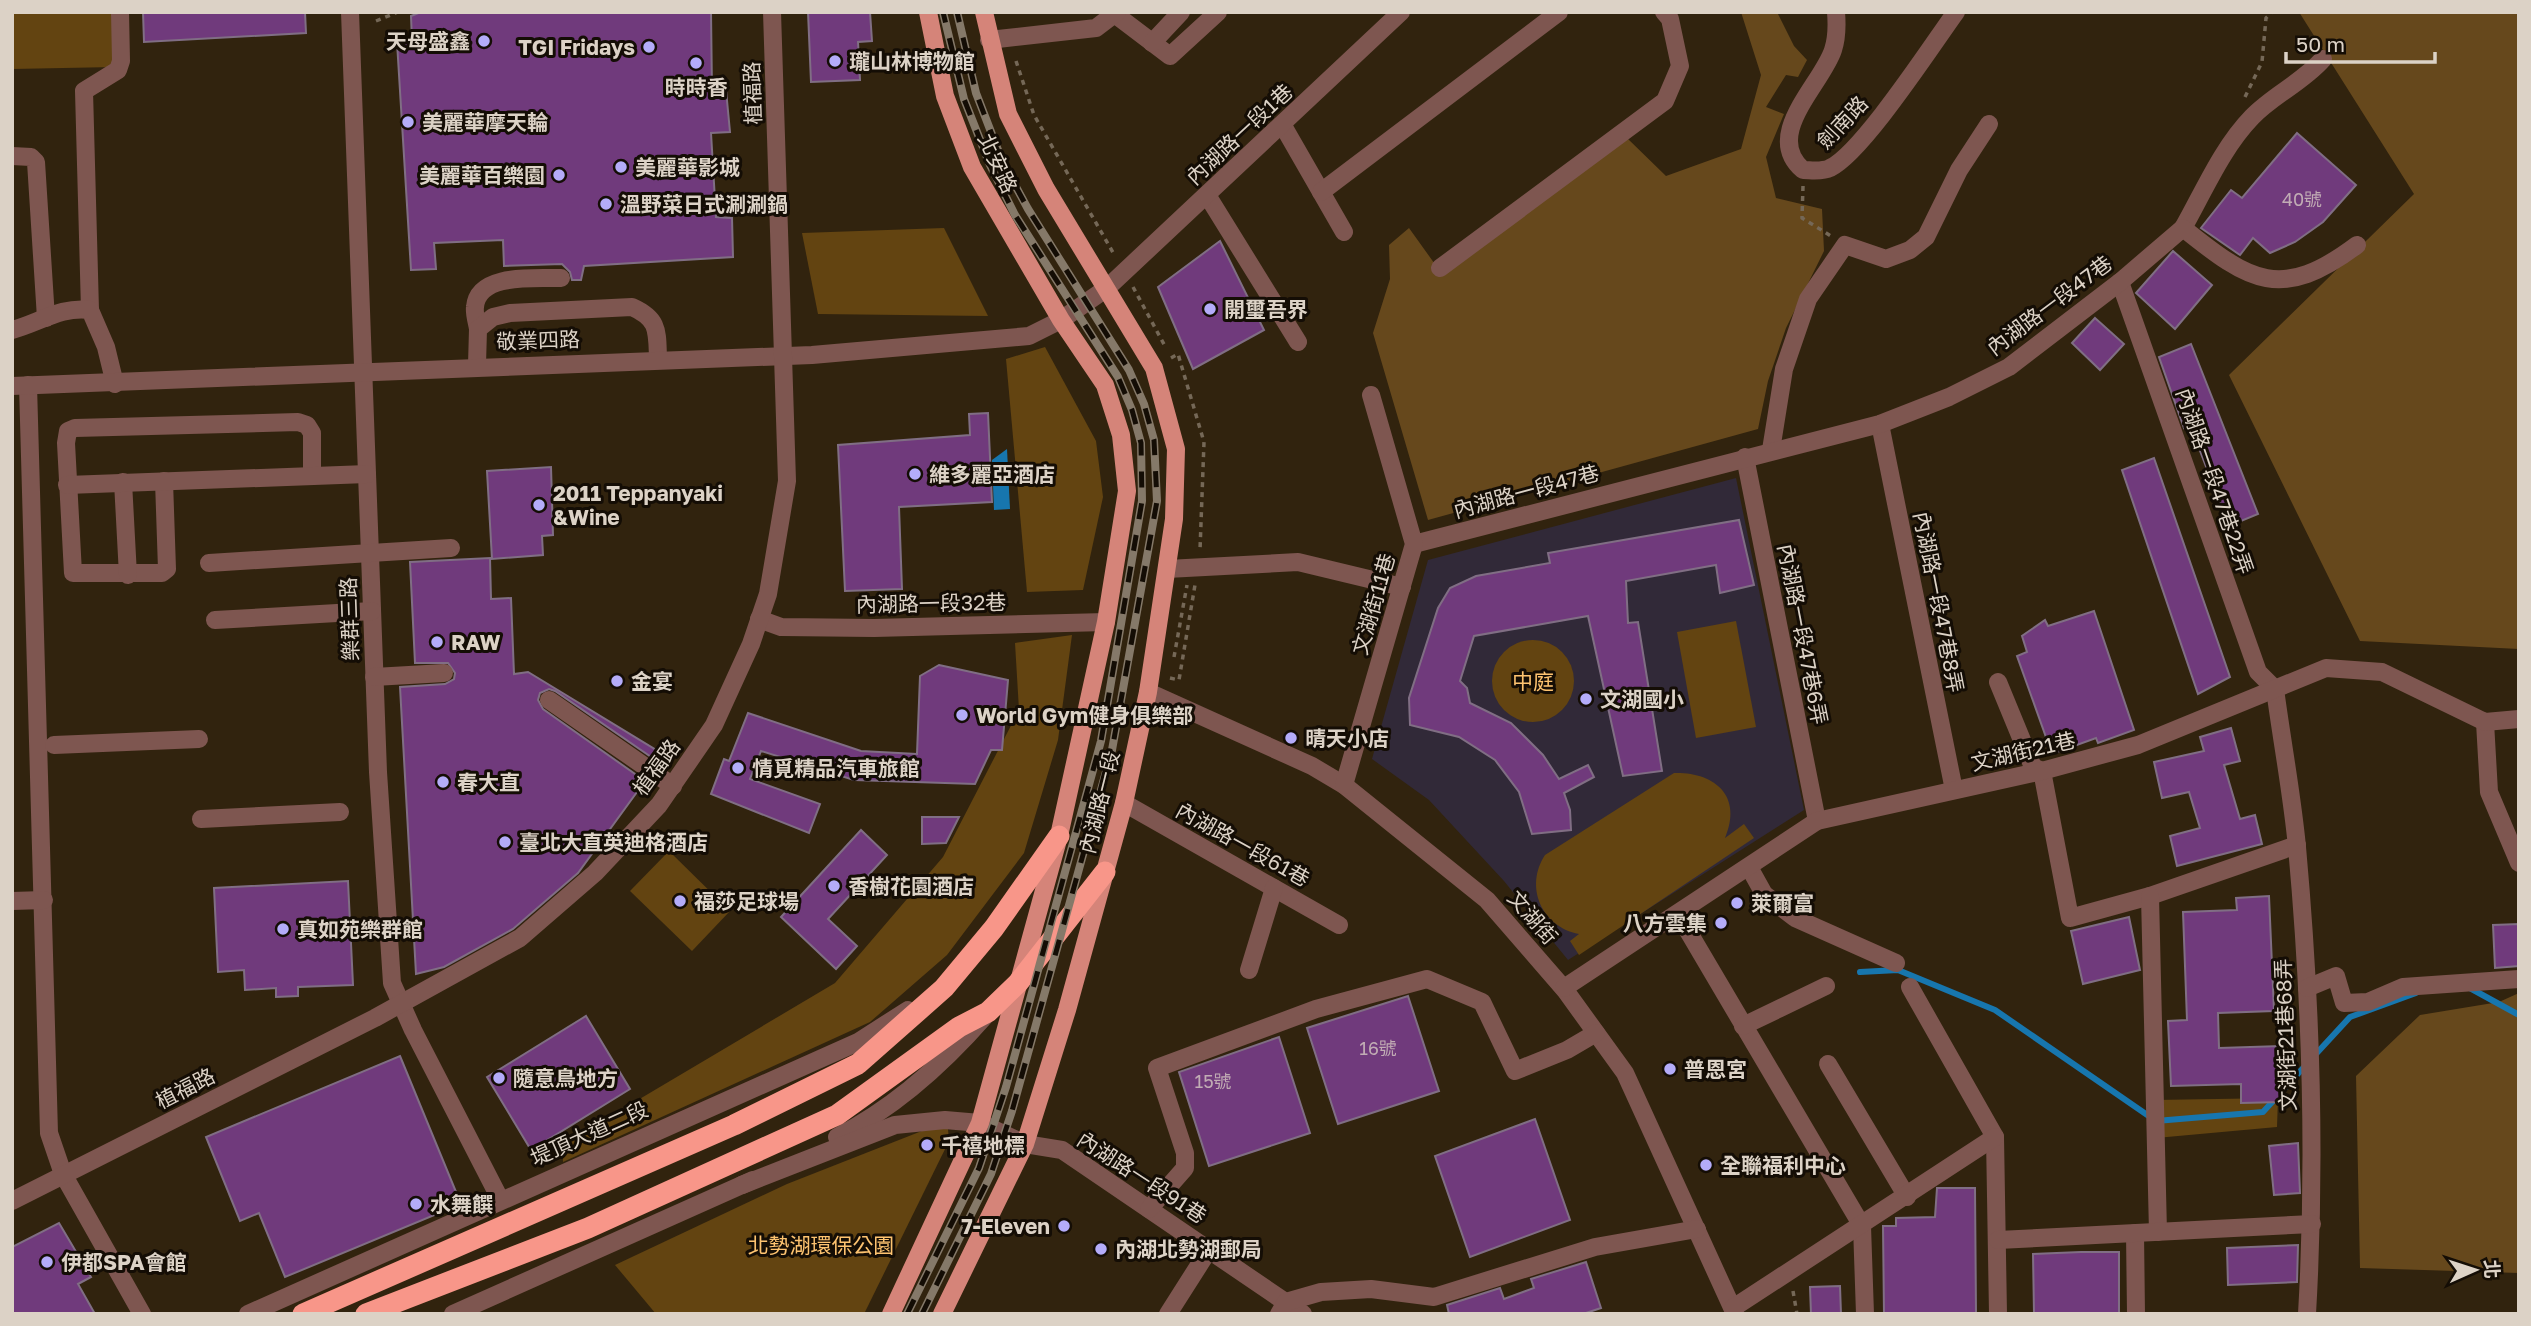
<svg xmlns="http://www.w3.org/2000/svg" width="2531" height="1326" font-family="'Golos Text','Noto Sans TC',sans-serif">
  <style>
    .education { fill: #312938 }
    .green { fill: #634411 }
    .forest { fill: #66481c }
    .water { fill: #1776ae }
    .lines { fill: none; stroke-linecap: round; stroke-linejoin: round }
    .stream { stroke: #1776ae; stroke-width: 6 }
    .building { fill: #703a7c; stroke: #806e84; stroke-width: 2 }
    .path { stroke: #756857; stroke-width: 3.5; stroke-dasharray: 5 5; stroke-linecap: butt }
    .minor { stroke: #7e5650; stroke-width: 18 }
    .major { stroke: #d58479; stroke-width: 18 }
    .highway { stroke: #f89689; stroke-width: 21 }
    .rail-casing { stroke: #857969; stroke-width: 8 }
    .rail { stroke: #140d05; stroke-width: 5; stroke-dasharray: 16; stroke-linecap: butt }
    .poi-dot { fill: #b4acf9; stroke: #140d05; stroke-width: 2.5 }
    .labels { text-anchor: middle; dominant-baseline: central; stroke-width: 6; stroke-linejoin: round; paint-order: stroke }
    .number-label { font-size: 18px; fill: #c1acb4 }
    .poi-label { font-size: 21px; font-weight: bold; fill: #dcd2c6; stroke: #140d05; text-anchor: start }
    .street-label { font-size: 21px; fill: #dcd2c6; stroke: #140d05 }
    .park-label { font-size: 21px; fill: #fdc370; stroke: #140d05 }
  </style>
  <rect width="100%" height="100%" fill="#31230e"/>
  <polygon class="education" points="1736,478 1804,810 1568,960 1504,881 1429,800 1372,759 1428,560"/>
  <g class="green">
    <polygon points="12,12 113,12 115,67 12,69"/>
    <polygon points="944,228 988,316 818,314 802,233"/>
    <polygon points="1045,347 1096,441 1103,497 1083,590 1027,592 1006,359"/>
    <polygon points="1736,621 1756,727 1696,738 1677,632"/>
    <polygon points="1072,635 1058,740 1024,853 947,955 870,1022 563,1162 562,1145 835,983 943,857 1019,710 1015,643"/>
    <circle cx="1533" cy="681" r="41"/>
    <path d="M1674,773C1715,772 1743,796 1725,838L1744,824L1754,838L1579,955L1570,941L1579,934C1542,927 1524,887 1545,855Z"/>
    <polygon points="669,851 730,911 692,951 630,891"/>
    <polygon points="2278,1098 2277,1127 2156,1138 2155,1100"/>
    <polygon points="932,1127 948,1129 949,1141 864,1314 656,1314 615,1265 787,1184"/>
  </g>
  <g class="forest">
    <polygon points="1741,12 1777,12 1794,46 1807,60 1798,77 1786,75 1766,107 1784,114 1766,157 1776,198 1822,209 1824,251 1786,328 1768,381 1758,429 1428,520 1373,333 1390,279 1389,245 1409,228 1442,274 1627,138 1666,176 1741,149 1761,75"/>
    <polygon points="2299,12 2519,12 2519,649 2360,641 2229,375 2414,194"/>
    <polygon points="2519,993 2519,1273 2360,1268 2356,1076 2420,1015 2499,1002"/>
  </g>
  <polygon class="water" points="1007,449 1010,509 994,510 992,460"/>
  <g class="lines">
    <g class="stream">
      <polyline points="1860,972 1898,970 1995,1010 2156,1121 2263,1112 2305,1066"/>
      <polyline points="2468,987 2519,1015"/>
      <polyline points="2315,1055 2350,1017 2416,993"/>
    </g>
  </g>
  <g class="building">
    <polygon points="143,12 305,12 306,33 144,42"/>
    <polygon points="421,12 711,12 712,91 726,90 730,132 711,133 716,217 732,218 733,257 584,266 581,280 572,280 570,272 562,264 504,266 503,240 434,243 436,269 411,270 397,42 412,41 411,16"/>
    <polygon points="808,12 870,12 872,41 858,42 860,80 811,82"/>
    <polygon points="2297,133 2356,185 2323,222 2295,242 2270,253 2253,238 2240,255 2201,228 2231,190 2242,198"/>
    <polygon points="1220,241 1264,330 1193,369 1158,287"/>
    <polygon points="2173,251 2212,285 2175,329 2136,293"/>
    <polygon points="2095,318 2124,344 2100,370 2072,343"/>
    <polygon points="2191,344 2258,514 2229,526 2190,425 2184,428 2159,357"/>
    <polygon points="988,413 992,502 899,507 902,589 845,591 838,445 970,435 969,414"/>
    <polygon points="2154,458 2230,677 2198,694 2122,470"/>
    <polygon points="551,467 553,535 542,536 543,555 492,559 487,471"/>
    <polygon points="1739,520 1754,585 1720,593 1716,565 1626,581 1628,623 1638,622 1662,771 1623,776 1588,616 1474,636 1460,681 1467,688 1470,703 1511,723 1543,755 1559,779 1588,765 1594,777 1564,793 1570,810 1571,830 1532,834 1519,792 1495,760 1459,737 1410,725 1409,698 1438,608 1450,588 1476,576 1550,563 1548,553"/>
    <polygon points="490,558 491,599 511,598 514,674 528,672 661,753 657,761 555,691 549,689 540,693 538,700 543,709 645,781 578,873 513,929 444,967 416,974 400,687 445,684 454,679 455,673 448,663 415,663 410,562"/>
    <polygon points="2094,611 2134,730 2098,743 2096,738 2052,754 2017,656 2027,652 2022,636 2045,620 2048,626"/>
    <polygon points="939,665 1008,680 1002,750 991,750 975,784 854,780 761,751 750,779 820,804 809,833 711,794 724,759 729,761 748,713 861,751 917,754 920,676"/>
    <polygon points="2231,728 2240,761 2224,765 2240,819 2255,815 2262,844 2177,866 2170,836 2200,828 2189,792 2162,798 2154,762 2204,751 2200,737"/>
    <polygon points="922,817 959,817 946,843 922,844"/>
    <polygon points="861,830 887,855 828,919 857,946 836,969 781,917"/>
    <polygon points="348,881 353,985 298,987 298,996 276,997 276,988 245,990 244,970 218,972 214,888"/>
    <polygon points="2269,896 2274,1011 2218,1013 2219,1048 2281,1046 2282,1102 2241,1103 2241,1084 2171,1086 2168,1021 2187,1020 2183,912 2237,910 2236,898"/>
    <polygon points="2129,917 2140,970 2083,984 2071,931"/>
    <polygon points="2519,924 2519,966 2495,968 2493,925"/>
    <polygon points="1408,996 1439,1091 1338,1124 1307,1028"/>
    <polygon points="586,1016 630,1089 531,1150 487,1077"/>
    <polygon points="1279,1037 1310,1133 1209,1166 1179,1072"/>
    <polygon points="400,1056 461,1204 285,1277 259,1213 240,1221 206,1137"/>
    <polygon points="1535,1119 1570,1220 1470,1257 1435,1156"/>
    <polygon points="2298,1143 2300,1193 2274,1195 2269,1146"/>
    <polygon points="1937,1188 1975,1188 1976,1314 1884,1314 1883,1226 1896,1226 1896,1218 1935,1217"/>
    <polygon points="59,1223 91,1277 78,1284 95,1314 12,1314 12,1247"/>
    <polygon points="2298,1245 2297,1282 2228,1285 2227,1248"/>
    <polygon points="2081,1252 2119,1252 2119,1314 2034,1314 2033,1254"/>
    <polygon points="1586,1262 1601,1308 1583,1314 1449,1314 1447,1305 1500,1288 1504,1299 1534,1288 1531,1279"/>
    <polygon points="1840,1286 1841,1314 1811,1314 1810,1287"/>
  </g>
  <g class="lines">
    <g class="path">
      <polyline points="376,21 398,12"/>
      <polyline points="1016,61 1034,115 1115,256"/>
      <polyline points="2245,97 2262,62 2266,18 2272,12"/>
      <polyline points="1803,186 1802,218 1831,236"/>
      <polyline points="1133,287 1166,348"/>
      <polyline points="1171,358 1178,354 1204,442 1200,550"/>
      <polyline points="1174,657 1187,585"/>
      <polyline points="1170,678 1179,680 1195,585"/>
      <polyline points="1793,1291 1797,1314"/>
    </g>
    <g class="minor">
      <polyline points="350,12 378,772 392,983 413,1030 500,1199"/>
      <polyline points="1112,12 1170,56 1218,12"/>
      <path d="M1836,12C1837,24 1837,38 1833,50C1822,84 1762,135 1803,170C1811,170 1822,172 1830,168C1862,153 1932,45 1956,12"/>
      <polyline points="989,40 1096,28 1117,12"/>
      <polyline points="1152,43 1181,12"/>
      <polyline points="1282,124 1344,232"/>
      <polyline points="12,156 31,157 36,162 46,318"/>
      <polyline points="1321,192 1559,12"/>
      <polyline points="1207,195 1298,342"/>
      <path d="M2183,228C2204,191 2222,148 2252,117C2273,95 2303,82 2323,59"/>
      <polyline points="1440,268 1665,101 1680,66 1670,19 1664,12"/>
      <polyline points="2120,282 2258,672 2275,689"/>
      <polyline points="90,310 84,91 118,70 121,61 120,12"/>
      <path d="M478,329C477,322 474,314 475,307C478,272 537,279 561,278"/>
      <path d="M12,330C39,323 61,306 90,310L106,347L115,384"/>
      <path d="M477,365L478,329L493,317L510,313L632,307C659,319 657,331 658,358"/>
      <polyline points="28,385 49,1133 63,1174 142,1314"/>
      <polyline points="12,386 812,355 1029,336 1061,320 1107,288 1401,12"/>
      <polyline points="1880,424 1954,790"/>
      <polyline points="1771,450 1784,369 1808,299 1845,245 1886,259 1910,250 1926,237 1959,170 1989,124"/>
      <polyline points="1745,457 1817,821"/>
      <polyline points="164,481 167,569 162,573 73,573 66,443 68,431 75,428 298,422 307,425 312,433 312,476"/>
      <polyline points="123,482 128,575"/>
      <polyline points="67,485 367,474"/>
      <path d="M1414,544L1880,424L1949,397L2009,367L2120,282L2183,228C2250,282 2281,302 2357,245"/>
      <polyline points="209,563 451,548"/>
      <polyline points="1167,569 1298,562 1402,587"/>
      <polyline points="759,619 781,627 874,628 1106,622"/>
      <polyline points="215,620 372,611"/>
      <polyline points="374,677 444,673"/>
      <polyline points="1998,682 2033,767 2042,771 2070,918 2150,896 2297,845"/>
      <path d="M2275,689C2282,742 2292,794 2297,847C2311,1002 2316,1159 2307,1314"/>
      <polyline points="1148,692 1312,766 1344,785 1487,900 1565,990 1625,1073 1735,1314"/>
      <polyline points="549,700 673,786"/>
      <polyline points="2485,722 2489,792 2519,863"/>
      <polyline points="54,745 199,739"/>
      <polyline points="1344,785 1414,544 1371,395"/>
      <polyline points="1124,803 1339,925"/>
      <polyline points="201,819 340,812"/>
      <polyline points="1749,867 1764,894 1795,918 1896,963"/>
      <polyline points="2150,896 2158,1232"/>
      <polyline points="12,901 44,900"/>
      <polyline points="1678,914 1862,1226 1865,1314"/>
      <polyline points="1249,970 1274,888"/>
      <polyline points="1910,987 1995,1137 1998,1314"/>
      <polyline points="1564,988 1817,821 2042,771 2138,745 2326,668 2382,672 2485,722 2519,719"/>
      <polyline points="2307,988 2336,976 2344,1003 2368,1002 2403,987 2519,979"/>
      <polyline points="1743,1026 1826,986"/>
      <polyline points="1828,1064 1907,1197"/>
      <path d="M837,1137C894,1108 943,1064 985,1016"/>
      <polyline points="742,1185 895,1125 945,1120 980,1123 1025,1144 1062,1150 1303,1314"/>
      <polyline points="12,1201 375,1018 520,938 595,873 659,805 714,725 751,644 768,594 787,481 772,12"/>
      <polyline points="1149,1209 1185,1168 1185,1153 1157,1068 1316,1009 1427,979 1482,1002 1515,1071 1567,1050 1596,1033"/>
      <polyline points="2135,1233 2136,1314"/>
      <polyline points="1998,1240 2312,1224"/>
      <polyline points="1733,1308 1995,1137"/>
      <polyline points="248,1314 858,1042 908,1010"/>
      <polyline points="453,1314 753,1180"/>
      <polyline points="1168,1314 1210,1248"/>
      <polyline points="1279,1314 1286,1302 1321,1292 1371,1289 1434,1297 1595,1247 1697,1229"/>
    </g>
    <g class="major">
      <polyline points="891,1314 980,1123 1059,836 1106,622 1127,491 1121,435 1105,385 1061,320 972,167 945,96 928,12"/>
      <polyline points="942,1314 1025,1144 1067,1010 1124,803 1148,692 1174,519 1176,449 1154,368 1046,189 1008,114 984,12"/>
    </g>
    <g class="highway">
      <polyline points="303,1314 734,1125 858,1064 944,988 994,928 1059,836"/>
      <polyline points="366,1314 588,1228 837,1115 959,1027 988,1012 1018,983 1105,872"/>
    </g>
    <defs>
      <g id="rail">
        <polyline points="907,1314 979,1168 1006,1087 1101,741 1142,501 1141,443 1132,410 1118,377 1015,215 990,165 964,99 943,12"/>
        <polyline points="922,1314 991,1174 1012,1111 1112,750 1157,501 1154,440 1144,404 1129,370 1028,209 1003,163 976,93 957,12"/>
      </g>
    </defs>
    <use href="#rail" class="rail-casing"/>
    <use href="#rail" class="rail"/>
  </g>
  <g class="poi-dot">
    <circle cx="484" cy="41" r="7"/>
    <circle cx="649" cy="47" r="7"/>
    <circle cx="835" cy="61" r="7"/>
    <circle cx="696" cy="63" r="7"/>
    <circle cx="408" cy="122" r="7"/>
    <circle cx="621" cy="167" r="7"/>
    <circle cx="559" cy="175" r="7"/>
    <circle cx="606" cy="204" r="7"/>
    <circle cx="1210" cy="309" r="7"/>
    <circle cx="915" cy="474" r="7"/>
    <circle cx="539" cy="505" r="7"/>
    <circle cx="437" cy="642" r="7"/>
    <circle cx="617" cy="681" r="7"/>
    <circle cx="1586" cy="699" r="7"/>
    <circle cx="962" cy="715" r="7"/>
    <circle cx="1291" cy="738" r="7"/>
    <circle cx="738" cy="768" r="7"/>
    <circle cx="443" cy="782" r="7"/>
    <circle cx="505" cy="842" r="7"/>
    <circle cx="834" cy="886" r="7"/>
    <circle cx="680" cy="901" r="7"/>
    <circle cx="1737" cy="903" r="7"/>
    <circle cx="1721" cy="923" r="7"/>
    <circle cx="283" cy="929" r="7"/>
    <circle cx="1670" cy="1069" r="7"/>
    <circle cx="499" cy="1078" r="7"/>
    <circle cx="927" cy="1145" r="7"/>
    <circle cx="1706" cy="1165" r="7"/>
    <circle cx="416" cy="1204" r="7"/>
    <circle cx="1064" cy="1226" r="7"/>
    <circle cx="1101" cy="1249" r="7"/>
    <circle cx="47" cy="1262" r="7"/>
  </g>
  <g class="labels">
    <g class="number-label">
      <text x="2302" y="199">40號</text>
      <text x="1378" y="1048">16號</text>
      <text x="1213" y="1081">15號</text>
    </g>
    <g class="poi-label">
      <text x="470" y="41" text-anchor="end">天母盛鑫</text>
      <text x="635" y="47" text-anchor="end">TGI Fridays</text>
      <text x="849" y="61">瓏山林博物館</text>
      <text x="696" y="87" text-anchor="middle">時時香</text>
      <text x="422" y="122">美麗華摩天輪</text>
      <text x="635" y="167">美麗華影城</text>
      <text x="545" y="175" text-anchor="end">美麗華百樂園</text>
      <text x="620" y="204">溫野菜日式涮涮鍋</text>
      <text x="1224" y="309">開璽吾界</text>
      <text x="929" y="474">維多麗亞酒店</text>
      <text x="553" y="493">2011 Teppanyaki<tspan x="553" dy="24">&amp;Wine</tspan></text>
      <text x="451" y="642">RAW</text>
      <text x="631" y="681">金宴</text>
      <text x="1600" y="699">文湖國小</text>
      <text x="976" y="715">World Gym健身俱樂部</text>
      <text x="1305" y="738">晴天小店</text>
      <text x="752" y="768">情覓精品汽車旅館</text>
      <text x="457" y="782">春大直</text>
      <text x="519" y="842">臺北大直英迪格酒店</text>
      <text x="848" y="886">香樹花園酒店</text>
      <text x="694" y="901">福莎足球場</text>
      <text x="1751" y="903">萊爾富</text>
      <text x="1707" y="923" text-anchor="end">八方雲集</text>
      <text x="297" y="929">真如苑樂群館</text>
      <text x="1684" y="1069">普恩宮</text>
      <text x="513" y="1078">隨意鳥地方</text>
      <text x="941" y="1145">千禧地標</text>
      <text x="1720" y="1165">全聯福利中心</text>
      <text x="430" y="1204">水舞饌</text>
      <text x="1050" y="1226" text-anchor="end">7-Eleven</text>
      <text x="1115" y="1249">內湖北勢湖郵局</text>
      <text x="61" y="1262">伊都SPA會館</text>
    </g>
    <g class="street-label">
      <text transform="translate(752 93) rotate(-92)">植福路</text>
      <text transform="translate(1842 122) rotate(-47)">劍南路</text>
      <text transform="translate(1239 134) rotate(-43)">內湖路一段1巷</text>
      <text transform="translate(998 163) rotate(65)">北安路</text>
      <text transform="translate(2049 305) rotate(-37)">內湖路一段47巷</text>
      <text transform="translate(538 340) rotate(-2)">敬業四路</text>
      <text transform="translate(2215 481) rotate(71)">內湖路一段47巷22弄</text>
      <text transform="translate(1526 491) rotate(-15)">內湖路一段47巷</text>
      <text transform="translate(1939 602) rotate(79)">內湖路一段47巷8弄</text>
      <text transform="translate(931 603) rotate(-1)">內湖路一段32巷</text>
      <text transform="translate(1373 604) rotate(-74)">文湖街11巷</text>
      <text transform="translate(349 619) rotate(-92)">樂群三路</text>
      <text transform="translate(1803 634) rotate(79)">內湖路一段47巷6弄</text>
      <text transform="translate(2023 751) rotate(-13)">文湖街21巷</text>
      <text transform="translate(656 767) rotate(-54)">植福路</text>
      <text transform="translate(1099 802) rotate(-76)">內湖路一段</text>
      <text transform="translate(1243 844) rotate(29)">內湖路一段61巷</text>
      <text transform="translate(1533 917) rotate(49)">文湖街</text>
      <text transform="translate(2285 1035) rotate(-92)">文湖街21巷68弄</text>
      <text transform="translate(185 1088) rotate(-27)">植福路</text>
      <text transform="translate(589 1133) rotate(-24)">堤頂大道二段</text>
      <text transform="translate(1142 1177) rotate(33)">內湖路一段91巷</text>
    </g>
    <g class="park-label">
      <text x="1533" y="681">中庭</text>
      <text x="821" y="1245">北勢湖環保公園</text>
    </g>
  </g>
  <rect width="2531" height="1326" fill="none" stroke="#dcd2c6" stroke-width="28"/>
  <g transform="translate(2475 1270) rotate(87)" stroke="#140d05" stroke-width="5" paint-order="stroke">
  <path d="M0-5L12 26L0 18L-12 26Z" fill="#dcd2c6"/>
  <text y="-10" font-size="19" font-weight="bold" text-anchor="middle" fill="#dcd2c6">北</text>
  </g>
  <path d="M2286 52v10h149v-10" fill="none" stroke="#dcd2c6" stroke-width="3.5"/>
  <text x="2296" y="52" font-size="21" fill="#dcd2c6" stroke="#140d05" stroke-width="5" paint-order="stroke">50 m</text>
</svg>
